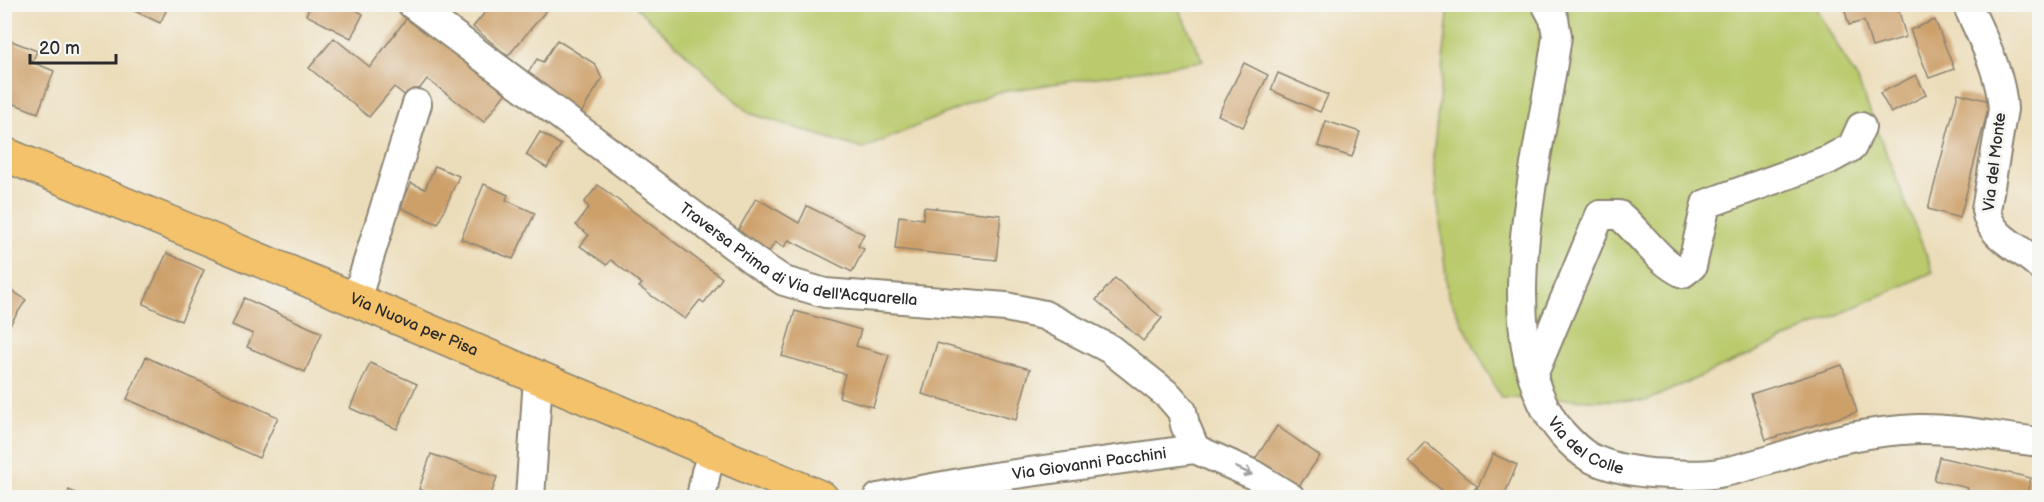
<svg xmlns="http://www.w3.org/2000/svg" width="2044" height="502" font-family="'Balsamiq Sans',sans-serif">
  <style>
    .green { fill: #baca6d; stroke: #727a4c; stroke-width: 1.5 }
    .building { fill: #cda06b }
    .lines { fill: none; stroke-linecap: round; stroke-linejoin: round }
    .minor-casing { stroke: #8c8472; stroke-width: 32 }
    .major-casing { stroke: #8c8472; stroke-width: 36 }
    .minor { stroke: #fff; stroke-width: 28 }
    .major { stroke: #f3c26a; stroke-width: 33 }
    .oneway { stroke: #a0a0a0 }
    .labels { text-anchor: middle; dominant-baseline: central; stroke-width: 6; stroke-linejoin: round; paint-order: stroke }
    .street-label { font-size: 16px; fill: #2b2b2b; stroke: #f6f6f2 }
  </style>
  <rect width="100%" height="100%" fill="#f6f6f2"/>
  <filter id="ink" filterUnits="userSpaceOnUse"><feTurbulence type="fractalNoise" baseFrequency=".0167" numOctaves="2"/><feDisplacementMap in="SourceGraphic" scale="12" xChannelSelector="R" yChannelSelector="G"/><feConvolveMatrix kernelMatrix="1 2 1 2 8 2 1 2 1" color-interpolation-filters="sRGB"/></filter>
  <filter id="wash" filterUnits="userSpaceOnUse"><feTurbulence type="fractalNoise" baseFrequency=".008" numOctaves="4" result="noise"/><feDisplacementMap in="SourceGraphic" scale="24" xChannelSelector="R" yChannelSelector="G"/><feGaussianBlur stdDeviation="1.35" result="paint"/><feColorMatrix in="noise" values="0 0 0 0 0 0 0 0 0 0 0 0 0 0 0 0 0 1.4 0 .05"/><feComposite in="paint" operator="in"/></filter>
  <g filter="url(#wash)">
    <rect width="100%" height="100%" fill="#ecddba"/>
    <g class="green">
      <polygon points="637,5 1177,5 1203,61 994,93 863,149 749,113 637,8"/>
      <polygon points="1449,5 1814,5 1858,81 1933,272 1646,401 1501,398 1448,295 1433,158"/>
    </g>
    <g id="blocks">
      <g class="building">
        <polygon points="311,4 346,4 363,14 351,38 306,15"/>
        <polygon points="492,4 548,4 550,6 508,56 473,27"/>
        <polygon points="1843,4 1897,4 1906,37 1872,47 1864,21 1849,25"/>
        <polygon points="122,5 169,5 160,23"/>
        <polygon points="409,15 508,90 484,122 427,79 411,100 394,87 369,117 309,68 334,38 370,67"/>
        <polygon points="1935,20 1954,69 1929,78 1910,30"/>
        <polygon points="4,38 37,51 32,62 54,71 38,113 4,100"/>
        <polygon points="557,40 595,64 602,79 578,118 524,79 537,59 543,62"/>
        <polygon points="1244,63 1268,75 1243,127 1218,115"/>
        <polygon points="1278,73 1328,95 1320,112 1271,90"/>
        <polygon points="1916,75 1926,95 1891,113 1880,93"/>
        <polygon points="1958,93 1990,101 1960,218 1928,209"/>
        <polygon points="1326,121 1360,132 1352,157 1318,146"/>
        <polygon points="540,132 561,145 547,168 526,155"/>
        <polygon points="435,166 459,176 438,224 401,208 411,183 425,189"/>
        <polygon points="484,184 508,195 506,200 535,213 513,259 461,239"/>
        <polygon points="598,185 722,278 704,303 700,300 685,319 639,287 642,284 611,260 607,265 580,246 589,235 576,225 589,207 584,203"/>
        <polygon points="756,198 799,223 807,206 864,234 858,246 864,249 852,272 789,240 784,247 775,242 767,255 735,236"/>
        <polygon points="924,207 1001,215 996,260 895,249 899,216 923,219"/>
        <polygon points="167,253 204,270 181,321 143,304"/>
        <polygon points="1115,278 1162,318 1143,341 1096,300"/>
        <polygon points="4,285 26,300 9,326 4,323"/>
        <polygon points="244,298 322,333 305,372 247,347 253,334 232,325"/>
        <polygon points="795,311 861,330 856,346 889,355 873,407 839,397 845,374 782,356"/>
        <polygon points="937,343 1030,369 1016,420 922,394"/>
        <polygon points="146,357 278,417 259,458 127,399"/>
        <polygon points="370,363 417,384 397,429 350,408"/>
        <polygon points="1842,365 1857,412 1766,440 1751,394"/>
        <polygon points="1277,426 1320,456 1295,492 1253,462"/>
        <polygon points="1425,442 1477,486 1467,498 1451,498 1408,461"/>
        <polygon points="431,454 497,477 490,498 443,498 419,489"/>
        <polygon points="1493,454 1517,465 1503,498 1481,498 1483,492 1477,489"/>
        <polygon points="1939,457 2031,478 2026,498 1966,498 1968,488 1934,480"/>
        <polygon points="69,490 86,498 66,498"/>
      </g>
    </g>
  </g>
  <g filter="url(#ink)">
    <use href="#blocks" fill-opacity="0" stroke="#8c8472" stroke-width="1.5"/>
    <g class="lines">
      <defs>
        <g id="minor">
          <path id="s1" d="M412,4L757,263L784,281L825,293L1006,307L1044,315L1110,349L1169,396L1182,411L1185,425L1195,449"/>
          <path id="s2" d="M1546,4L1554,19L1557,36C1543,146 1483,340 1562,433C1570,442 1579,451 1589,457C1608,467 1630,471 1651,473C1673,474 1696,477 1719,473C1763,465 1806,446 1850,437C1872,433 1895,430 1918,429C1958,428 1999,438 2040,442"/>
          <path d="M1967,4C1982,38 2001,72 2003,109L1986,210C1990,239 2021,247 2040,266"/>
          <polyline points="356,300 417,104"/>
          <path d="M1533,375L1600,215H1619C1641,233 1657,261 1683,273L1692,266L1706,204L1828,160L1852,147L1861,127"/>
          <polyline points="530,498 538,378"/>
          <polyline points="701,498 706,472 713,452"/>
          <path id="s3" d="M878,498L987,478L1195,449L1252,474L1291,498"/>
        </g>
        <g id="major">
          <path id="s4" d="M4,154L356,300L822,498"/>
        </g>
      </defs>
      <use href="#minor" class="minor-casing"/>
      <use href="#major" class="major-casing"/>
      <use href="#minor" class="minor"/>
      <use href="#major" class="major"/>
    </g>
    <defs><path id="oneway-shaft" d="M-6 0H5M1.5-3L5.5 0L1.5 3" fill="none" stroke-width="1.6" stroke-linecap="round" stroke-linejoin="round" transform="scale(1.5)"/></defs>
    <use class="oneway" href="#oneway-shaft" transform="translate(1244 471) rotate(25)"/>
  </g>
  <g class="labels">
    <g class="street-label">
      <text transform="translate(1995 162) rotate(-83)">Via del Monte</text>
      <text stroke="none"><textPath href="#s1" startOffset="468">Traversa Prima di Via dell'Acquarella</textPath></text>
      <text stroke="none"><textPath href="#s4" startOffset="444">Via Nuova per Pisa</textPath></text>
      <text stroke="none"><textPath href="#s2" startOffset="470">Via del Colle</textPath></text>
      <text stroke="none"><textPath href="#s3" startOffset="214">Via Giovanni Pacchini</textPath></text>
    </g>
  </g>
  <rect width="2044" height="502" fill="none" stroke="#f6f6f2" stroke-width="24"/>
  <path d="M30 54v9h86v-9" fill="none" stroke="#2b2b2b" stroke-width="3"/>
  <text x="39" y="54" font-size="18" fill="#2b2b2b" stroke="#f6f6f2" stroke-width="4.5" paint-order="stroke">20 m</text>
</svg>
